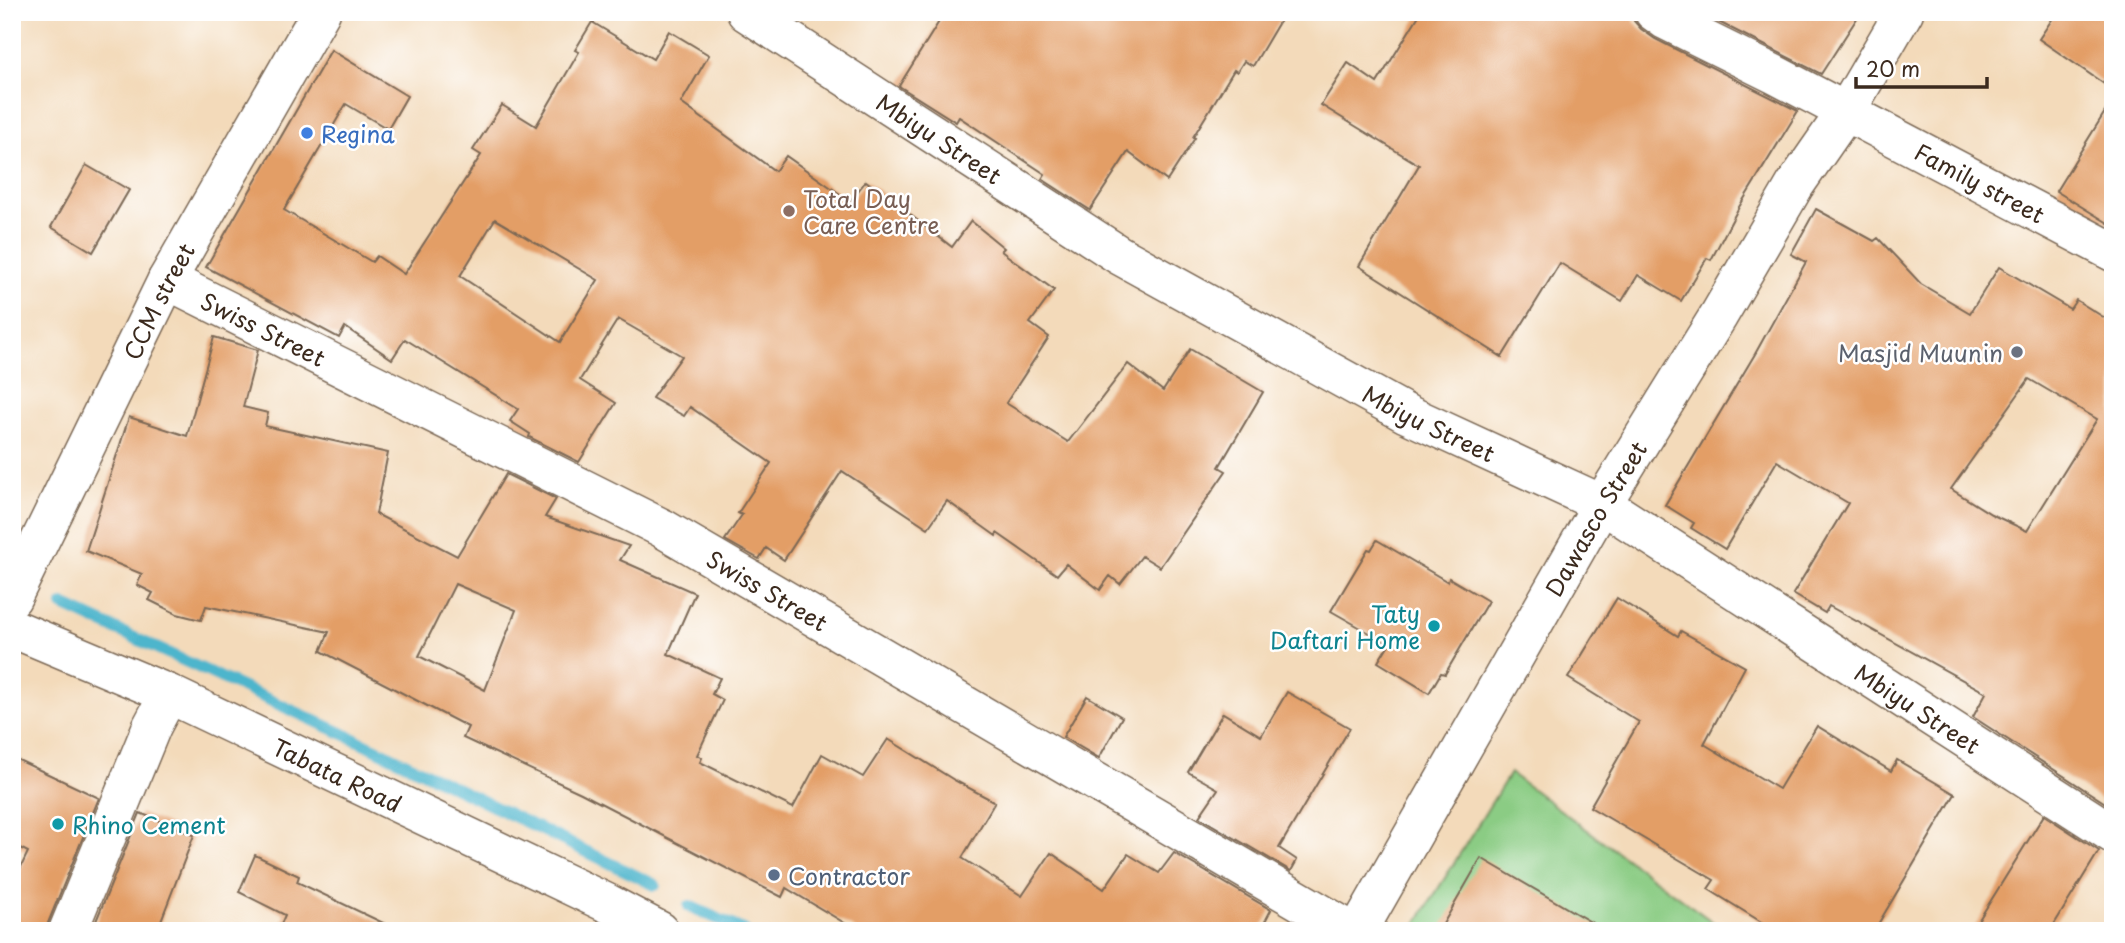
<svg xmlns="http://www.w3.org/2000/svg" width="2125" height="943" font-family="'Playpen Sans',sans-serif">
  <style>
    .green { fill: #8bcc84; stroke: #637b51; stroke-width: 2 }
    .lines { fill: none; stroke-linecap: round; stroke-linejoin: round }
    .stream { stroke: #4eb5cc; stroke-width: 12 }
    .building { fill: #e39e66; fill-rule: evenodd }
    .minor-casing { stroke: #7b6855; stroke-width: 41 }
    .major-casing { stroke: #7b6855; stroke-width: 41 }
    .minor { stroke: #fff; stroke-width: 38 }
    .major { stroke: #fff; stroke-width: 38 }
    .shop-dot { fill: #3f7fe0; stroke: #fff; stroke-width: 2.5 }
    .education-dot { fill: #8d6e63; stroke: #fff; stroke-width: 2.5 }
    .worship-dot { fill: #6b7280; stroke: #fff; stroke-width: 2.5 }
    .culture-dot { fill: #0f9aa8; stroke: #fff; stroke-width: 2.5 }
    .service-dot { fill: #5c6f8a; stroke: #fff; stroke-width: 2.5 }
    .labels { text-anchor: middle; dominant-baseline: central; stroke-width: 5; stroke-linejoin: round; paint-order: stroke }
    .shop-label { font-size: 23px; fill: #366cbe; stroke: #fff; text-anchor: start }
    .street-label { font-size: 23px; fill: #3b2a1e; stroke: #fff }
    .education-label { font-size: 23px; fill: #785e54; stroke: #fff; text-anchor: start }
    .worship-label { font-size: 23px; fill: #5b616d; stroke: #fff; text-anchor: end }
    .culture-label { font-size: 23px; fill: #0d838f; stroke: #fff; text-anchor: end }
    .service-label { font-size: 23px; fill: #4e5e75; stroke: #fff; text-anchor: start }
  </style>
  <rect width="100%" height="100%" fill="#fff"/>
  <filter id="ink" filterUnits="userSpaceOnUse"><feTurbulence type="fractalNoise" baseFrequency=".0143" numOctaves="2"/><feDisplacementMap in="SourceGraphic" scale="14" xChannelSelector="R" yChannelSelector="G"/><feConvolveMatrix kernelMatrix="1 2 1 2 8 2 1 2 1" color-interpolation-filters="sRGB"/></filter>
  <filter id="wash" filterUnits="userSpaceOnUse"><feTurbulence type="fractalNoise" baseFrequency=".00686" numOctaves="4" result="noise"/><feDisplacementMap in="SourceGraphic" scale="28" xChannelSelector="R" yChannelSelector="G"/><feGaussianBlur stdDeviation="1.57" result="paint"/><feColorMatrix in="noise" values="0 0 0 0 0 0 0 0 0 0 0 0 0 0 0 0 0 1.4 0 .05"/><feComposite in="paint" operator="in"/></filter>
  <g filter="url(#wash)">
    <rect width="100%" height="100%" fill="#f3daba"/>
    <polygon class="green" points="1510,773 1725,931 1412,931"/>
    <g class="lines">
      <g class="stream">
        <polyline points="63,605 374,748 655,885"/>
        <polyline points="689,906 745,931"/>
      </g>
    </g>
    <g id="blocks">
      <g class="building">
        <polygon points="945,12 1285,12 1253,66 1244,61 1237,72 1234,70 1193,137 1195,138 1167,181 1128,152 1090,210 1042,179 1045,174 959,117 956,122 899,86"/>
        <polygon points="1421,12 1633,12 1634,21 1641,29 1655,39 1798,111 1739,207 1711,260 1707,258 1681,301 1638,275 1622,301 1560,263 1502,357 1359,266 1419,165 1321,105 1348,63 1377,83"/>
        <polygon points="1699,12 1861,12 1821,74"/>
        <polygon points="2057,12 2113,12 2113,90 2039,39"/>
        <path d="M592,22L653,59L669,31L709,55L681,103L775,171L786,156L850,201L866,181L952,247L971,221L1004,248L1001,251L1054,290L1030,323L1049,337L1006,403L1068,442L1128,364L1163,391L1190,349L1263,392L1219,467L1226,471L1160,567L1142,556L1120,584L1110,576L1100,590L1066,564L1057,575L997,533L996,536L947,501L928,528L842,471L784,560L766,548L759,559L725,540L742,515L738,513L771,463L690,407L684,416L652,398L682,356L618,319L580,380L616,403L579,462L529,437L530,434L510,421L518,409L405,339L392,359L345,327L339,338L206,267L331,50L407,96L388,129L346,104L284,210L372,262L377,256L404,274L481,155L473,150L502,105L536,126L579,52L575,50ZM495,219L598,280L560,342L460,276Z"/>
        <polygon points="2113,99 2113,226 2056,191"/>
        <polygon points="86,165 129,190 93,252 51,227"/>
        <path d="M1816,209L1874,241L1878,238L1921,284L1970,313L1999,267L2070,309L2076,300L2113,323V808L1973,717L1986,693L1829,606L1825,613L1793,594L1848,503L1777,461L1725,549L1691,528L1694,523L1665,505L1755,354L1806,262L1791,254ZM2029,379L2097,419L2027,531L1991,514L1951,489Z"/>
        <path d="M214,337L258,350L243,407L268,413L265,426L388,453L376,514L457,556L506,474L556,499L545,517L629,546L620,560L695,593L668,654L720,678L712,694L723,700L697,755L702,758L700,762L793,808L822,754L863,777L888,739L954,780L995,802L962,858L1022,896L1051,853L1104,889L1128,854L1159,873L1174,853L1271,910L1260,931H858L786,888L782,897L581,793L463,738L468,727L321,651L329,632L206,606L201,620L177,614L149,600L153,593L137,585L142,574L86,551L129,417L187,436ZM455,584L516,610L485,690L419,656Z"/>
        <polygon points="1377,540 1448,582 1449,578 1488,601 1445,674 1441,673 1429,693 1378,662 1389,644 1331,611 1368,549 1371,550"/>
        <polygon points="1617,598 1678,636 1681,631 1745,667 1704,744 1779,789 1817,726 1891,771 1897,760 1955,794 1874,931 1776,931 1708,889 1714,880 1590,807 1639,722 1568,678"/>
        <polygon points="1287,692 1350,728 1279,848 1297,860 1291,871 1199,817 1218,789 1188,772 1223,713 1261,736"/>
        <polygon points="1087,696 1122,717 1099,758 1063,737"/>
        <polygon points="12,757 99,798 48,923 47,931 12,931 12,886 28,852 12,844"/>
        <polygon points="140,813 194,835 157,931 92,931"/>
        <polygon points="2044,815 2099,851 2050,931 1972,931"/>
        <polygon points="255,855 299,876 297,882 400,931 278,931 285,915 239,892"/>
        <polygon points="1481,858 1606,931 1439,931"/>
      </g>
    </g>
  </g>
  <g filter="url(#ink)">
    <use href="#blocks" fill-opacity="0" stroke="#7b6855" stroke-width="2"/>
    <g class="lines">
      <defs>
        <g id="minor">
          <path id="s1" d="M746,12L1119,255L1407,414L1602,504L2113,834"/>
          <path id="s2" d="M1654,12L1665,20L1774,74L2113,252"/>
          <path id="s3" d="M167,280L662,528L1351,931"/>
          <path id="s4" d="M12,598L167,280L321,12"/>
          <polyline points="68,931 152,726 169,694"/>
          <path id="s5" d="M1358,931L1602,504L1719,315L1795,185L1845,113L1904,12"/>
        </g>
        <g id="major">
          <path id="s6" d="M12,628L169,694L607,903L660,931"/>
        </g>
      </defs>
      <use href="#minor" class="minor-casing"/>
      <use href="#major" class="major-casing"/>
      <use href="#minor" class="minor"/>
      <use href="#major" class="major"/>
    </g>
  </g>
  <circle class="shop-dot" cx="307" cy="133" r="7"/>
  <circle class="education-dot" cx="789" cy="211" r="7"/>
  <circle class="worship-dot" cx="2017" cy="352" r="7"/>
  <g class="culture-dot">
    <circle cx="1434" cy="626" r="7"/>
    <circle cx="58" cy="824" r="7"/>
  </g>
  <circle class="service-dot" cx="774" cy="875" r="7"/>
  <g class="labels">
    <g class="shop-label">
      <text x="321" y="133">Regina</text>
    </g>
    <g class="street-label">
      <text stroke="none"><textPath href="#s1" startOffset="231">Mbiyu Street</textPath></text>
      <text stroke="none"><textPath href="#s2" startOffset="368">Family street</textPath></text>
      <text stroke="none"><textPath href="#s4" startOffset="331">CCM street</textPath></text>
      <text stroke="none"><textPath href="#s3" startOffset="108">Swiss Street</textPath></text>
      <text stroke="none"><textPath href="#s1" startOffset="798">Mbiyu Street</textPath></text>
      <text stroke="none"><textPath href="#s5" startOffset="476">Dawasco Street</textPath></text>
      <text stroke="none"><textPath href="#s3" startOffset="676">Swiss Street</textPath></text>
      <text stroke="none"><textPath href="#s1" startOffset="1365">Mbiyu Street</textPath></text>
      <text stroke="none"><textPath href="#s6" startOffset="357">Tabata Road</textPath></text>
    </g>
    <g class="education-label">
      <text x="803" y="198">Total Day<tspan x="803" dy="26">Care Centre</tspan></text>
    </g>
    <g class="worship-label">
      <text x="2003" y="352">Masjid Muunin</text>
    </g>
    <g class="culture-label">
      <text x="1420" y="613">Taty<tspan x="1420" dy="26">Daftari Home</tspan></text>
      <text x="72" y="824" text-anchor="start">Rhino Cement</text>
    </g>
    <g class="service-label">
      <text x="788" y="875">Contractor</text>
    </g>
  </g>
  <rect width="2125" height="943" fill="none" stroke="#fff" stroke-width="42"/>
  <path d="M1856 77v10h131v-10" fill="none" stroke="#3b2a1e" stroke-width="3.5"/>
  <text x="1866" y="77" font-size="21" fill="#3b2a1e" stroke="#ffffff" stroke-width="5" paint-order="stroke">20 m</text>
</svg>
